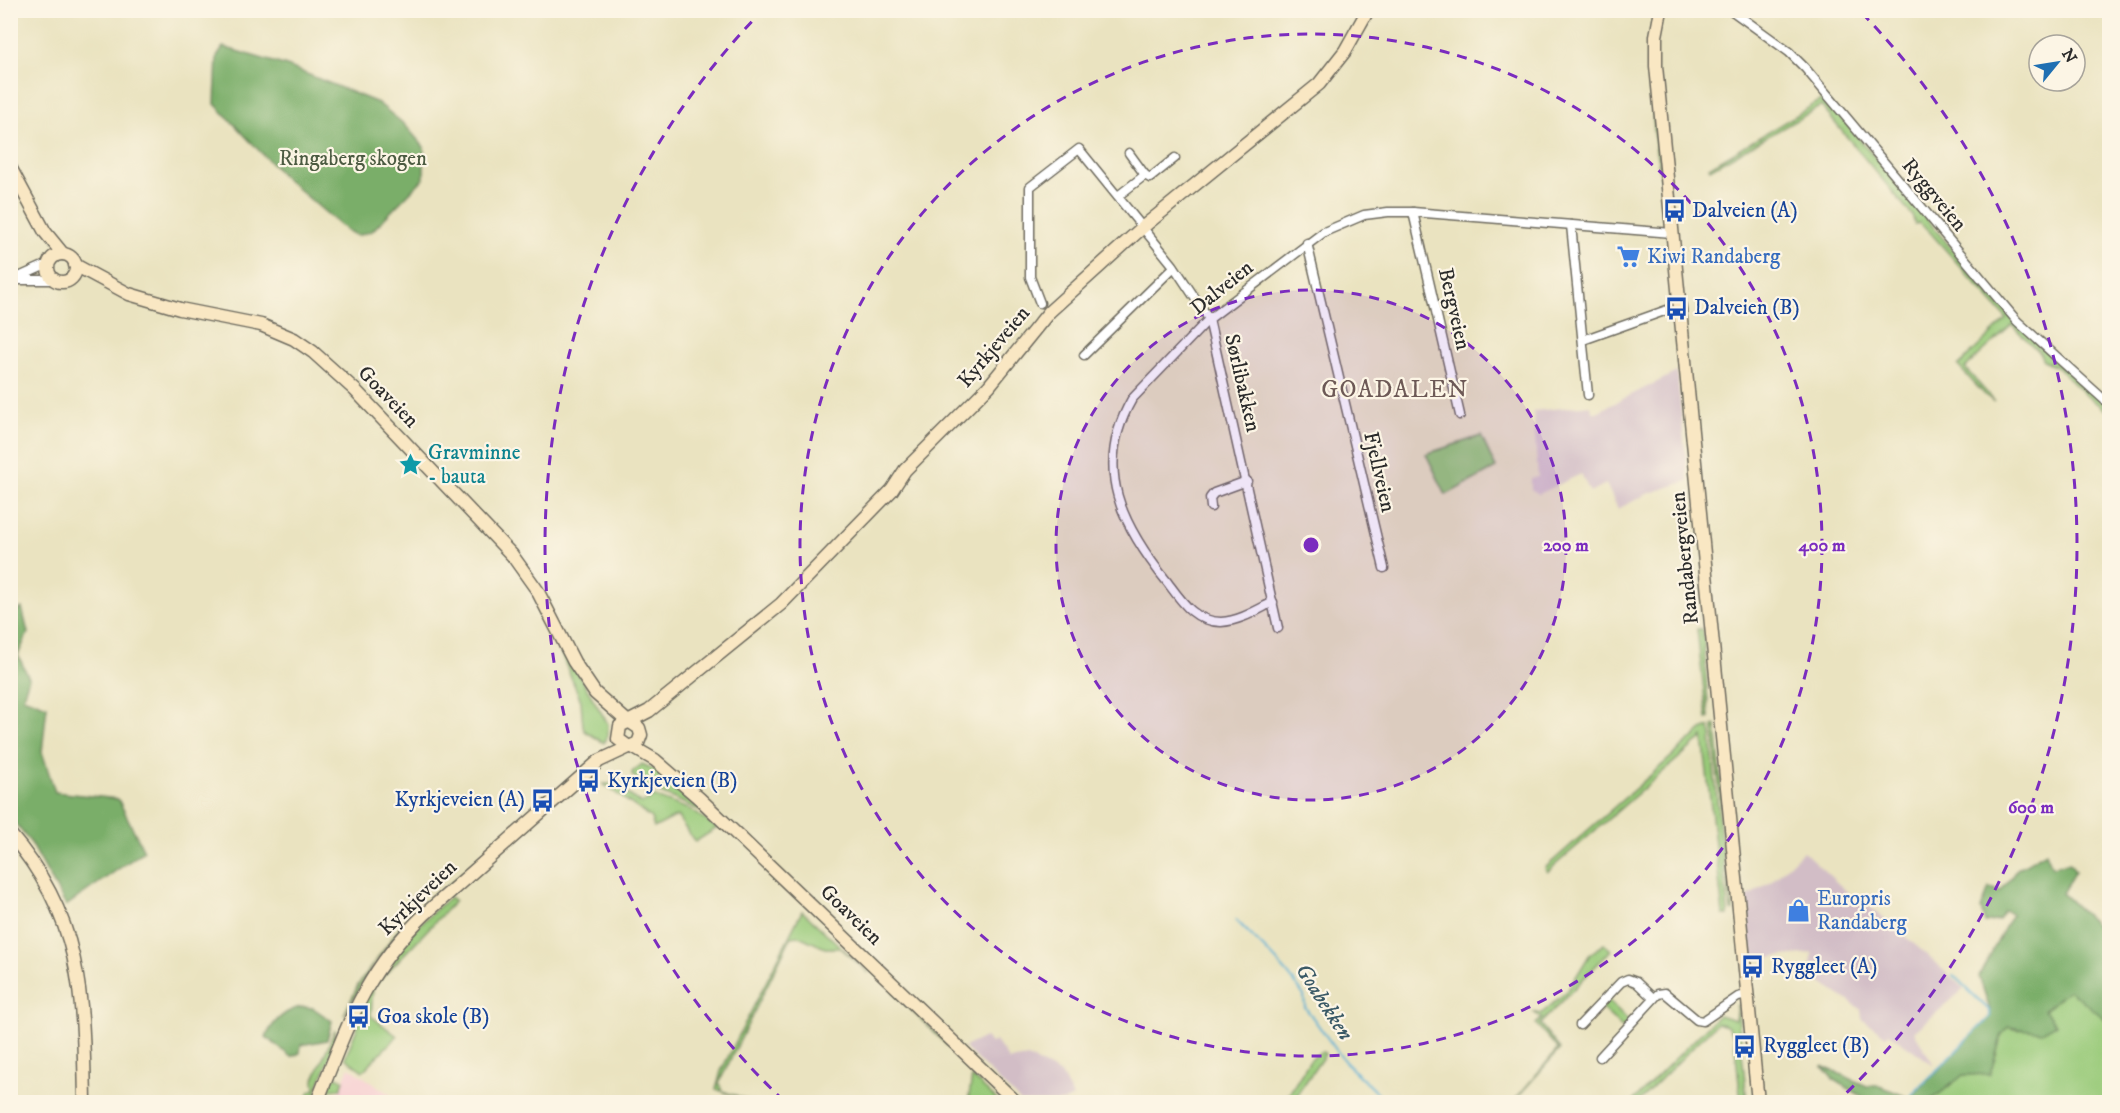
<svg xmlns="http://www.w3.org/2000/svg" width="2120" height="1113" font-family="'IM FELL DW Pica',serif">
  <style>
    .built { fill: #f7cfd2 }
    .industrial { fill: #d2bdc6 }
    .green { fill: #99ca79; stroke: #627a52; stroke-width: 1.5 }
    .forest { fill: #7aae69; stroke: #526c4a; stroke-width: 1.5 }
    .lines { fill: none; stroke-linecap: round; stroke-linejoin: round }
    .stream { stroke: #56afd4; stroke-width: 2 }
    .street-casing { stroke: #6e6b5f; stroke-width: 11 }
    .secondary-casing { stroke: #6e6b5f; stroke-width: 15 }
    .street { stroke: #fff; stroke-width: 8 }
    .secondary { stroke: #f9e7c3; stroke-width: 12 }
    .ring { fill: none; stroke: #7b2cbf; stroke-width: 3; stroke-dasharray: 10 8 }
    .labels { text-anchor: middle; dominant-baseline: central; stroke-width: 4.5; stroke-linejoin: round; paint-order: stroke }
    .park-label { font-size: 21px; fill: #4c5b42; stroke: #fcf5e5 }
    .street-label { font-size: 21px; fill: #2b2b2b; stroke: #fcf5e5 }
    .transit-label { font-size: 21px; fill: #164399; stroke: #fcf5e5; text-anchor: start }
    .shop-label { font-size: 21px; fill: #366cbe; stroke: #fcf5e5; text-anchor: start }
    .culture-label { font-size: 21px; fill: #0d838f; stroke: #fcf5e5; text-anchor: start }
    .water-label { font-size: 22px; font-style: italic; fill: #3a5966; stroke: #fcf5e5 }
    .quarter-label { font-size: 24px; letter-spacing: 1.5px; fill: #6d5956; stroke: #fcf5e5 }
    .centre { fill: #7b2cbf; stroke: #fcf5e5; stroke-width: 3 }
    .ring-label { font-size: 18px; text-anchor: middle; font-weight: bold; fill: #7b2cbf; stroke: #fcf5e5; stroke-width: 4.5; stroke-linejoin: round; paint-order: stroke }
  </style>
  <rect width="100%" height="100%" fill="#fcf5e5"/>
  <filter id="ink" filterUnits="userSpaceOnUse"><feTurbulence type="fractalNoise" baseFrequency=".0167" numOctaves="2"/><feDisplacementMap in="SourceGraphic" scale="12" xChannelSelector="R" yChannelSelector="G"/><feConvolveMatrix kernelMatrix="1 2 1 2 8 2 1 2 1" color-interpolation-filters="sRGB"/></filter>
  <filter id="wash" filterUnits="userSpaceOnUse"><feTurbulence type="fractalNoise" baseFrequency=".008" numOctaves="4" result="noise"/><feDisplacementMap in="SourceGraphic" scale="24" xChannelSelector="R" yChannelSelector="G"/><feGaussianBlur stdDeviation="1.35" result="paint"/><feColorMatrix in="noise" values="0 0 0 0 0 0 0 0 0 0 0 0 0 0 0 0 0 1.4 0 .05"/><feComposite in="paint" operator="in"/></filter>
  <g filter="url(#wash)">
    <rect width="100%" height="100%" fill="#eae3c0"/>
    <polygon class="built" points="349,1067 401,1102 334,1102"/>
    <g class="industrial">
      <polygon points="1677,372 1688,481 1647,494 1618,509 1606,484 1590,492 1581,474 1539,494 1531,489 1531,478 1538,477 1533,411 1591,405 1592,412 1597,412"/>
      <polygon points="1803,851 1858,902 1870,907 1920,949 1964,989 1914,1032 1934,1065 1889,1033 1886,1036 1862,1019 1861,1009 1809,975 1813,953 1761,958 1752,958 1747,951 1744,899 1771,882"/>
      <polygon points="985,1037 991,1043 996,1041 1009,1060 1028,1057 1061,1074 1073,1097 1063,1102 1021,1102 964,1047"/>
    </g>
    <g class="green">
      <polygon points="1648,59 1650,59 1662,182 1656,152"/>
      <polygon points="1825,98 1989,293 2109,408 2109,412 2084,394 2062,371 2042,359 2040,353 2012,325 1965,368 1995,402 1986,396 1958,366 2007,319 1928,230 1919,223 1915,224 1912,215 1821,106 1710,169 1709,167"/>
      <polygon points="1481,436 1496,468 1446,495 1426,454"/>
      <polygon points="549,625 608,724 608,735 604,743 585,731 583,727 581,701"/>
      <polygon points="1697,629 1703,629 1709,718 1707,719"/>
      <polygon points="1716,725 1733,911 1731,910 1713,726"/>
      <polygon points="1710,727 1728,915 1723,915 1703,737 1547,872 1545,868 1702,730"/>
      <path d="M642,764C668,774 688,794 708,814L645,786L632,775V772Z"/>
      <polygon points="603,784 612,784 641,803 648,801 653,796 691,810 717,828 695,842 677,816 654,828 651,818"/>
      <polygon points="485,853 487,853 389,944 374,964 344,1015 358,985 399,929"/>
      <polygon points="450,897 455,901 452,904 373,987 371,1016 397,1036 363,1071 345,1058 362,1016 361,1008 366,993 379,970 408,935"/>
      <polygon points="802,911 869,973 841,948 825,948 799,936 791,937 719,1083 722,1091 754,1102 751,1102 716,1089 721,1071"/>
      <polygon points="1604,944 1611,950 1540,1024 1560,1049 1513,1102 1558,1049 1536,1024 1542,1018 1533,1012 1541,1014 1568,990 1590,954"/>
      <polygon points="2069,989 2109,1022 2109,1102 1929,1102 1963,1075 1990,1074 2002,1034 2008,1027 2018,1030 2055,1025 2044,1011"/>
      <polygon points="893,992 1008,1102 1005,1102"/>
      <polygon points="1608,1000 1629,1021 1623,1028 1601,1008"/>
      <polygon points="1737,1004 1747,1102 1741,1102 1734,1037 1727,1026 1717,1023 1638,1102 1632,1102 1719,1015 1735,1020"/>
      <polygon points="335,1030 336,1041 315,1095 310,1102 306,1102 310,1091 315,1089 314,1080"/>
      <polygon points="1322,1051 1325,1054 1292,1102 1284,1102 1310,1060"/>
      <polygon points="337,1077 344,1080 341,1089 327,1090 325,1102 320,1102 332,1079"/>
      <polygon points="972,1077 999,1102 968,1102"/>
    </g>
    <g class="forest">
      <polygon points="223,47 287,66 378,103 405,125 424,147 424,178 372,231 357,236 346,230 284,177 215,104 217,56"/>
      <polygon points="22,608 28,633 18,655 29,678 23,697 47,706 42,752 55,792 118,799 144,851 66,906 31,843 11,818 11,613"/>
      <polygon points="2046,852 2052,867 2070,863 2075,871 2062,893 2096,925 2109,931 2109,1022 2069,990 2044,1010 2056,1024 2042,1032 2008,1027 2002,1034 1990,1074 1963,1075 1929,1102 1871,1102 1833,1079 1822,1066 1867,1086 1880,1086 1910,1098 1990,1017 1990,1010 1979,976 2012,914 2005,911 1999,920 1985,923 1981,909 1989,888 2001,891 2017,869"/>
      <path d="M304,1007L313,1008L332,1021L327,1040L301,1045L300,1053L291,1057L266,1037C273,1021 287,1008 304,1007Z"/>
    </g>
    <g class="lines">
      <g class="stream">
        <path d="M1236,920C1260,945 1286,967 1304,996L1305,1007L1345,1062L1386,1102"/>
        <polyline points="1905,1102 1990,1017 1990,1011 1953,975"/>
      </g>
    </g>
  </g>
  <g filter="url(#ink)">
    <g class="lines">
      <defs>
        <g id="street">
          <polyline points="1731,10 1789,52 1805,68 2017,321 2110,405"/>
          <polyline points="1129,153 1145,175"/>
          <polyline points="1118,196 1145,175 1150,178 1175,158"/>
          <polyline points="1413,212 1460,415"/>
          <polyline points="1571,225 1588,395"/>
          <polyline points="1307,243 1384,568"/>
          <polyline points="19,277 48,264"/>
          <polyline points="10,280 53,280"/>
          <polyline points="1040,303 1030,277 1030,187 1079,149 1173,265 1209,319 1278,628"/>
          <polyline points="1583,340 1667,310"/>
          <polyline points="1084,355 1174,267"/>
          <polyline points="1211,507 1210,498 1214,493 1247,481"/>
          <path d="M1273,602C1257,610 1240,621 1221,622C1195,622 1182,602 1168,583C1122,526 1092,469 1132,399L1209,319L1324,232L1364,215L1388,212H1413L1672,233"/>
          <polyline points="1580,1025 1621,982 1628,979 1636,982 1653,998"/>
          <polyline points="1600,1057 1658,994 1665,993 1697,1020 1703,1021 1738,997 1747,995"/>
        </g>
        <g id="secondary">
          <polyline points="1661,10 1656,36 1656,66 1758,1102"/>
          <polyline points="10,167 45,232 63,254"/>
          <circle cx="62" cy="268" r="14"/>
          <polyline points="75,265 129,294 180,309 261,325 294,339 313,352 355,390 512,555 537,590 574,662 595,693 628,722"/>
          <polyline points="630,722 639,728 641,735 638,743 629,747 618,739 620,726 649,711 781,604 892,490 905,470 989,386 1049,312 1143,227 1319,84 1345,51 1368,10"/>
          <polyline points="631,746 655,760 700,799 1016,1102"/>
          <path d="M10,834C83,918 83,998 85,1102"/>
          <path d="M317,1102C348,1025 363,974 425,914L599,761L629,747"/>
        </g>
      </defs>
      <use href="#street" class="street-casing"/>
      <use href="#secondary" class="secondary-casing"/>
      <use href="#street" class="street"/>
      <use href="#secondary" class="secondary"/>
    </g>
  </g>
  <circle cx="1311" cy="545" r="255" fill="#7b2cbf" fill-opacity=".12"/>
  <g class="ring">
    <circle cx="1311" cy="545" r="255"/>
    <circle cx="1311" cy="545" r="511"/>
    <path d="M784 1101A766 766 0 0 1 760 13M1862 13A766 766 0 0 1 1838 1101"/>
  </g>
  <defs>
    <symbol id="bus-bare" viewBox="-9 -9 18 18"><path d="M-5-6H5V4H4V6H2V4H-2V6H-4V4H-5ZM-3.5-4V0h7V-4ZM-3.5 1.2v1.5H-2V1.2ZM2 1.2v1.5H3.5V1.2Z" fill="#1a4fb4" stroke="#fcf5e5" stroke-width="2.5" paint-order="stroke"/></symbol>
    <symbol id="supermarket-bare" viewBox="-9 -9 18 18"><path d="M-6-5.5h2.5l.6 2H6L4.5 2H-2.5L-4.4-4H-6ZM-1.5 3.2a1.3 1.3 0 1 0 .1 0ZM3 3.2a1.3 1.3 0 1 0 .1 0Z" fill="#3f7fe0" stroke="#fcf5e5" stroke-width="2.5" paint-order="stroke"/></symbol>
    <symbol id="sight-bare" viewBox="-9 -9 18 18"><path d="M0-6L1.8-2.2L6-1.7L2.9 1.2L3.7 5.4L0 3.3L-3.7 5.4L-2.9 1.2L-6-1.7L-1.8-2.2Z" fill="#0f9aa8" stroke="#fcf5e5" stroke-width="2.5" paint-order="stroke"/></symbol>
    <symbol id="shop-bare" viewBox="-9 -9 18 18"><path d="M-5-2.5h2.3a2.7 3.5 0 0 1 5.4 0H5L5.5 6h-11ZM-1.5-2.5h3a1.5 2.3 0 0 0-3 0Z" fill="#3f7fe0" stroke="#fcf5e5" stroke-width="2.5" paint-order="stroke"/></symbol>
  </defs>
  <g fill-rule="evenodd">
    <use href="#bus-bare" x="1658" y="194" width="33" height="33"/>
    <use href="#supermarket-bare" x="1612" y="240" width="33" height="33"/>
    <use href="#bus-bare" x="1660" y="292" width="33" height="33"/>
    <use href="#sight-bare" x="394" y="448" width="33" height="33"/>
    <use href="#bus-bare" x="572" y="764" width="33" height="33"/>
    <use href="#bus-bare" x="526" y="784" width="33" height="33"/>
    <use href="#shop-bare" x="1782" y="894" width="33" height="33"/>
    <use href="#bus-bare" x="1736" y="950" width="33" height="33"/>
    <use href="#bus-bare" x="342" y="1000" width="33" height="33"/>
    <use href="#bus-bare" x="1728" y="1030" width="33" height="33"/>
  </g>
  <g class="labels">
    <g class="park-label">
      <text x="353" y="159">Ringaberg skogen</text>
    </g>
    <g class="street-label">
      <text transform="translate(1934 195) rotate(50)">Ryggveien</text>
      <text transform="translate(1222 288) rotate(-39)">Dalveien</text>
      <text transform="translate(1454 309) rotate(77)">Bergveien</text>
      <text transform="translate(994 347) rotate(-50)">Kyrkjeveien</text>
      <text transform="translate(1242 383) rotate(77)">Sørlibakken</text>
      <text transform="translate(388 397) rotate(46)">Goaveien</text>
      <text transform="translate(1379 472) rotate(77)">Fjellveien</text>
      <text transform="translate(1685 558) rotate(-96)">Randabergveien</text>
      <text transform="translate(418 898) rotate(-44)">Kyrkjeveien</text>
      <text transform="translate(851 915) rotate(44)">Goaveien</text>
    </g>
    <g class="transit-label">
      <text x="1692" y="211">Dalveien (A)</text>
      <text x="1694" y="308">Dalveien (B)</text>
      <text x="607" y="781">Kyrkjeveien (B)</text>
      <text x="525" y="800" text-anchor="end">Kyrkjeveien (A)</text>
      <text x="1771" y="967">Ryggleet (A)</text>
      <text x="377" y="1017">Goa skole (B)</text>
      <text x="1763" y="1046">Ryggleet (B)</text>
    </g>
    <g class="shop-label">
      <text x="1647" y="257">Kiwi Randaberg</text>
      <text x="1817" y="899">Europris<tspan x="1817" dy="24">Randaberg</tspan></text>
    </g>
    <g class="culture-label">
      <text x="428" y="453">Gravminne<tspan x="428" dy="24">- bauta</tspan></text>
    </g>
    <g class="water-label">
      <text transform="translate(1324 1002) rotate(57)">Goabekken</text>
    </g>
    <g class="quarter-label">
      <text x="1395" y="390">GOADALEN</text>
    </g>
  </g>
  <circle cx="1311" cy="545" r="9" class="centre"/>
  <g class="ring-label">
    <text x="1566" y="551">200 m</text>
    <text x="1822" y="551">400 m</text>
    <text x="2031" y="813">600 m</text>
  </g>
  <rect width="2120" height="1113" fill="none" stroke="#fcf5e5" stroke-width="36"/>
  <g transform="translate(2057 63) rotate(60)"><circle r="28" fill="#fcf5e5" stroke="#a8a49b" stroke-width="1.5"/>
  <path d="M0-4.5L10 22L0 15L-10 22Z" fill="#1f6fb2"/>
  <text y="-9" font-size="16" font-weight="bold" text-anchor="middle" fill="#2b2b2b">N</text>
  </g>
</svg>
